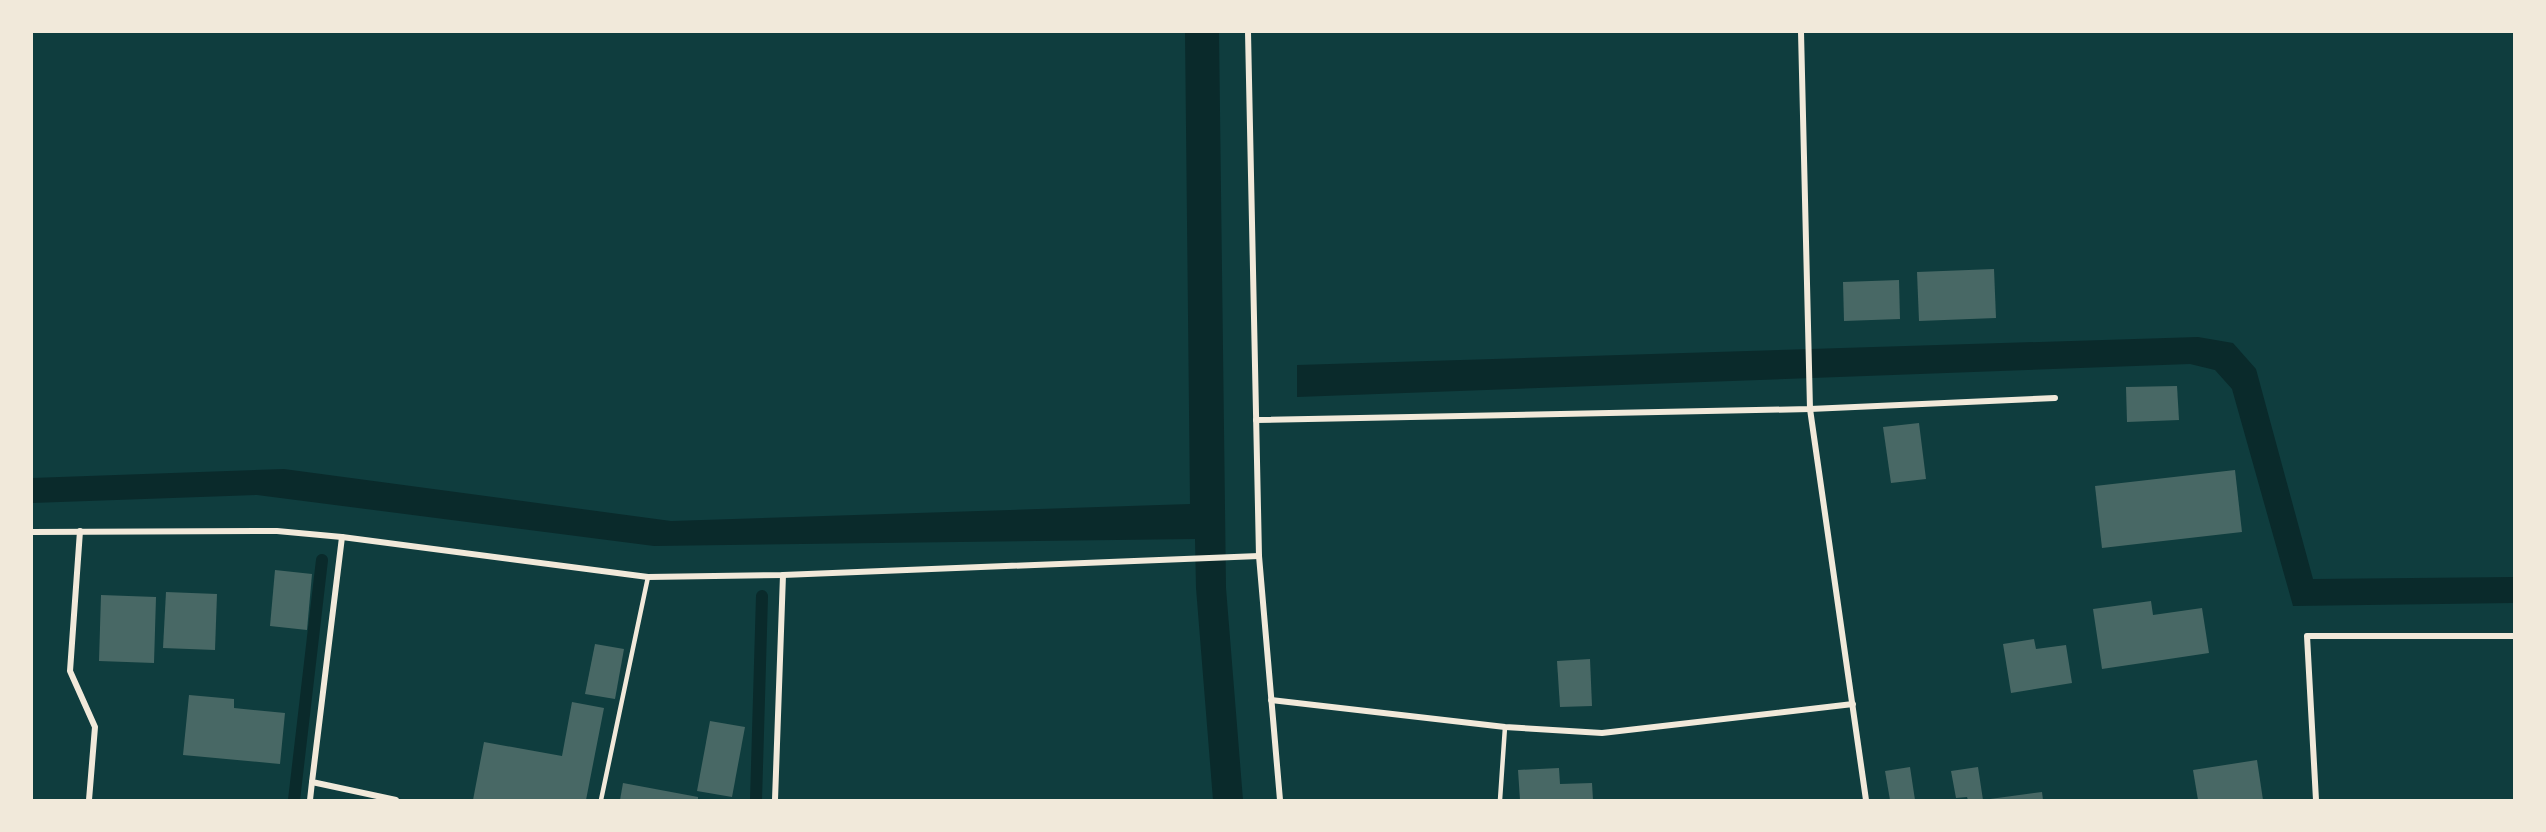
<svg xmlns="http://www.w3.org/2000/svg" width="2546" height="832" font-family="Lato,sans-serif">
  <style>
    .water { fill: #0a2a2b }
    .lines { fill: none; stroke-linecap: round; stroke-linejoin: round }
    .stream { stroke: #0a2a2b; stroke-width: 12 }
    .building { fill: #486865 }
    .service { stroke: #f1e9da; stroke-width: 4.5 }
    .minor { stroke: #f1e9da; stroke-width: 6 }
  </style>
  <rect width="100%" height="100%" fill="#0f3d3e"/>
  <g class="water">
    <polygon points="1185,32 1219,32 1226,588 1243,800 1213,800 1196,588 1195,539 654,546 257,495 32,503 32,478 284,469 671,521 1190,504"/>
    <polygon points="2198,337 2233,343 2256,369 2313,579 2514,577 2514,603 2293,606 2232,389 2215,370 2190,364 1297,397 1297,365"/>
  </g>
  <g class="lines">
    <g class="stream">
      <polyline points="294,800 322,560"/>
      <polyline points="756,800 762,596"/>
    </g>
  </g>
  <g class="building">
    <polygon points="1994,269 1996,318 1919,321 1917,272"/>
    <polygon points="1899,280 1900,319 1844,321 1843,282"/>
    <polygon points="2177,386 2179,420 2127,422 2126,387"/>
    <polygon points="1919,423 1926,479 1891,483 1883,427"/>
    <polygon points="2235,470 2242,532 2102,548 2095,486"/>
    <polygon points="275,570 312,574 307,630 270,626"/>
    <polygon points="166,592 217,594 215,650 163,648"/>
    <polygon points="101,595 156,597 154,663 99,661"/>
    <polygon points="2151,601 2153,615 2202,608 2209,653 2102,669 2093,609"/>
    <polygon points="2034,639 2036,649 2066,645 2072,683 2011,693 2003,644"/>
    <polygon points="595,644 624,649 615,699 585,694"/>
    <polygon points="1590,659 1592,706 1560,707 1557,661"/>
    <polygon points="189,695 234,699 234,708 285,713 280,764 183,755"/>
    <polygon points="572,702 604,708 586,800 473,800 484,742 562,756"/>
    <polygon points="710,721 745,727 732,797 697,791"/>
    <polygon points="2257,760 2263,800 2198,800 2193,770"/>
    <polygon points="1910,767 1915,800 1890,800 1885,771"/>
    <polygon points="1978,767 1983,800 1968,800 1967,797 1956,798 1951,771"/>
    <polygon points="1559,768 1560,784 1592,783 1593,800 1520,800 1518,770"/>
    <polygon points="623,783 698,797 698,800 620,800"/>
    <polygon points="2042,792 2043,800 1990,800 1990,799"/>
  </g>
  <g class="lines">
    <g class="service">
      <polyline points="601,800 648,577"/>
      <polyline points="1500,800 1505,727"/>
    </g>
    <g class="minor">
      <polyline points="1248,32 1259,556 1280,800"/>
      <polyline points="1801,32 1810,409 1866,800"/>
      <polyline points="1256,420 1810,409 2055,398"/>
      <polyline points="80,531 70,671 95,727 89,800"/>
      <polyline points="32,532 277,531 342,537 648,577 783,575 1259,556"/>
      <polyline points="342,537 312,782 396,800"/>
      <polyline points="1271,700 1505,727 1602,733 1853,704"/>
      <polyline points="310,800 312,782"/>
      <polyline points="775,800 783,575"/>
      <polyline points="2316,800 2307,636 2514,636"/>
    </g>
  </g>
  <rect width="2546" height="832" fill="none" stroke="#f1e9da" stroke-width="66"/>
</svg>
